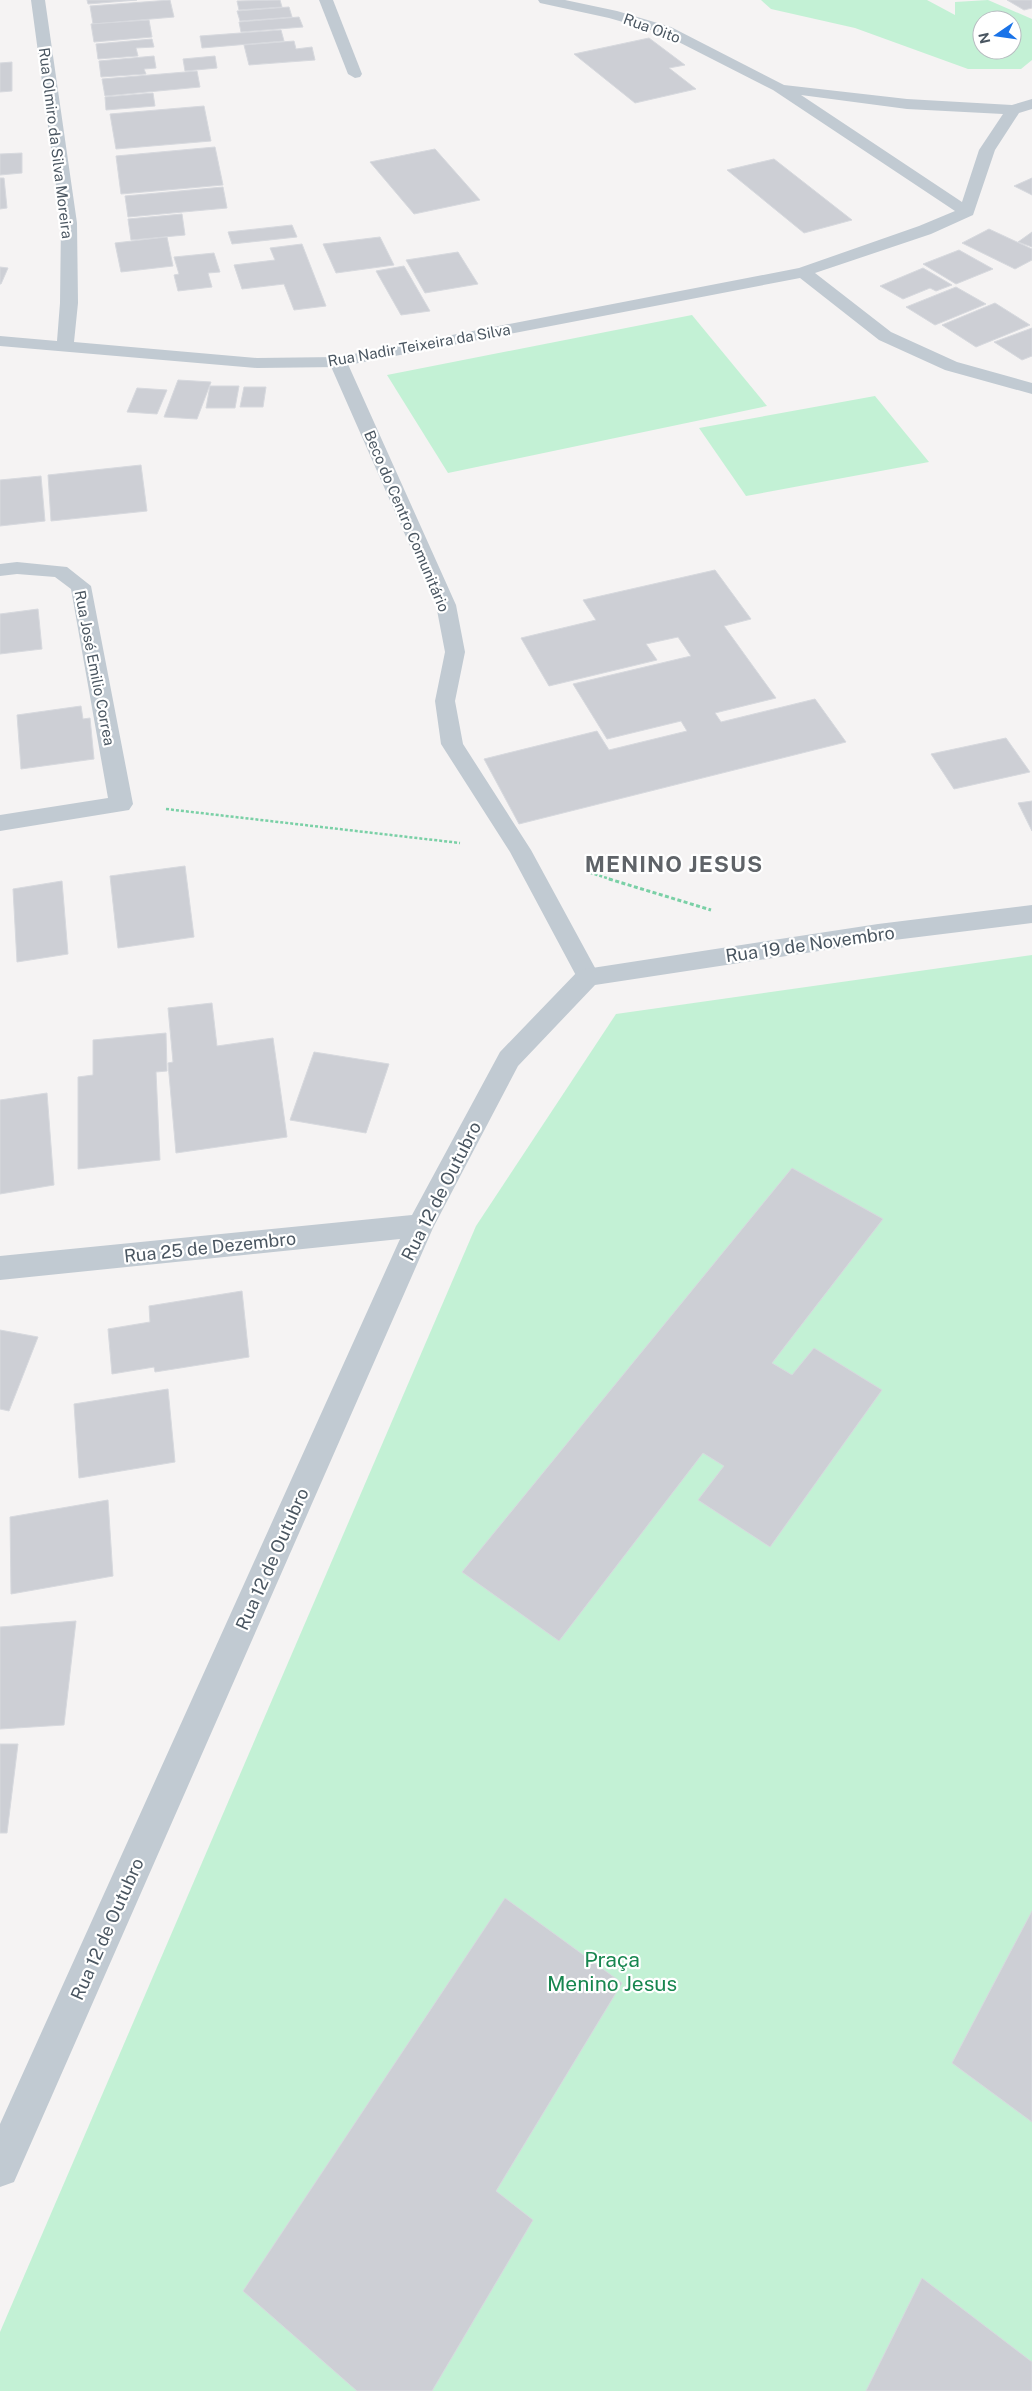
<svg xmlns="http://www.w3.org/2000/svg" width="1032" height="2391" font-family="'Public Sans',sans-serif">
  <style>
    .green { fill: #c3f1d5; fill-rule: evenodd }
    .building { fill: #cdcfd5; stroke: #d7d9de }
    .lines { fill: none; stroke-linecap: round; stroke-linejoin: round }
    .path-far1 { stroke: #7ad0a6; stroke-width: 2.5; stroke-dasharray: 3 2; stroke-linecap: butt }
    .path { stroke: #7ad0a6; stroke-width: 3; stroke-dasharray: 4 2.5; stroke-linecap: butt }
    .service { fill: #c1cad2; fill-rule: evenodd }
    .minor { fill: #c1cad2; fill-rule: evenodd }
    .labels { text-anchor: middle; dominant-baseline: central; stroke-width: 4.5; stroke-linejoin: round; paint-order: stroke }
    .far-street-label { font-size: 15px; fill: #4a5661; stroke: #fff }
    .street-label { font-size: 18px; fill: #4a5661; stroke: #fff }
    .near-park-label { font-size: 21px; fill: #17864f; stroke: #fff }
    .district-label { font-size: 22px; font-weight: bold; letter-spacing: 1px; fill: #5f6368; stroke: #fff }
  </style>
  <rect width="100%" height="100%" fill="#f5f3f3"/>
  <g class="green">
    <path d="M761,0H927L955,15V2L988,0L1032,19V60L1021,69H968L855,28L771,9ZM982,20H1012V50H982Z"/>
    <polygon points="692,315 767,406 448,473 387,375"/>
    <polygon points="875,396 929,462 746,496 699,428"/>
    <polygon points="1032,955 1032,2391 0,2391 0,2332 476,1226 616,1014"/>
  </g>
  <g class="building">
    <polygon points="87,0 137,0 88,4"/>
    <polygon points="170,0 174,17 93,24 90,6"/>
    <polygon points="280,0 282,7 239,10 237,1"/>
    <polygon points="1007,0 1032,0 1032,8 1024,10"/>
    <polygon points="289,7 292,17 240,21 237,11"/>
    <polygon points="299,17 303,27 241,32 239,22"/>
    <polygon points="149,20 152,37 94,42 91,24"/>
    <polygon points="281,30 284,41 202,48 200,36"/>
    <polygon points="649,38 685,65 669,68 696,89 635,103 574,54"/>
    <polygon points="152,39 154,47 136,48 138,56 98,59 96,44"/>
    <polygon points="294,41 296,49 312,47 315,60 249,65 244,45"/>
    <polygon points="154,56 156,68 144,69 146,74 101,77 99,61"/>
    <polygon points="215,56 217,68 185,71 183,59"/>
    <polygon points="12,62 12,91 0,92 0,63"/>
    <polygon points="197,71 200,87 105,96 102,79"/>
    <polygon points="153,93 155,106 106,110 105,97"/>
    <polygon points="204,106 211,141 116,149 110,114"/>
    <polygon points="215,147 223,185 121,194 116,156"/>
    <polygon points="435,149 480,200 414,214 370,162"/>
    <polygon points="22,153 22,173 0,175 0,154"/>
    <polygon points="774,159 852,220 804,233 727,170"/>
    <polygon points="0,178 4,178 7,208 0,209"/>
    <polygon points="1032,178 1032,195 1014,186"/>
    <polygon points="223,187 227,208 128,217 125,196"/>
    <polygon points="182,214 185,235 131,240 128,219"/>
    <polygon points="292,225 297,237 232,244 228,232"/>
    <polygon points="989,229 1032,249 1032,260 1015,269 962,243"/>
    <polygon points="1032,232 1032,247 1018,242"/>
    <polygon points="167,237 173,266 121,272 115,243"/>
    <polygon points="380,237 394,265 336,273 323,244"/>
    <polygon points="302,244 326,306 294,310 284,284 242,289 234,265 275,260 270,248"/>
    <polygon points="959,250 993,269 956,284 923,264"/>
    <polygon points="458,252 478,284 425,293 406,260"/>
    <polygon points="214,253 220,272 208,273 212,287 178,291 174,275 179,274 174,257"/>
    <polygon points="404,266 430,311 401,315 376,271"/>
    <polygon points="0,267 8,268 1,284 0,284"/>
    <polygon points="923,268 952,285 936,291 930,288 903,299 880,286"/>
    <polygon points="956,287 986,304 935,325 906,307"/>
    <polygon points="995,303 1030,325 976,347 942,325"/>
    <polygon points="1032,328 1032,356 1022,360 994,342"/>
    <polygon points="178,380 211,382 197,419 164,417"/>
    <polygon points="210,386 239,386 235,408 206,408"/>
    <polygon points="244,387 266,387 263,407 240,407"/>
    <polygon points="137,388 167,390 157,414 127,412"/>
    <polygon points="141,465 147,511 51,521 48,475"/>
    <polygon points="41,476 45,521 0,526 0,480"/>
    <polygon points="715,570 751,619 724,626 776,698 715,713 721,722 815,699 846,742 519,824 484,759 597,731 609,750 687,731 681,721 607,739 573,684 691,656 678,637 646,644 657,660 549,686 521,638 596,620 583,600"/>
    <polygon points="38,609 42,649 0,654 0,614"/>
    <polygon points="81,706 83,719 90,718 94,759 21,769 17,715"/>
    <polygon points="1006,738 1030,772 954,789 931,754"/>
    <polygon points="1032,801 1032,831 1018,803"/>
    <polygon points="185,866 194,937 118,948 110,876"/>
    <polygon points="62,881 68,954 17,962 13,889"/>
    <polygon points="212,1003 217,1046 273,1038 287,1137 176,1153 168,1063 173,1062 168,1008"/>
    <polygon points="166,1033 167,1071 156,1072 160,1160 78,1169 78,1077 93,1075 93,1040"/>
    <polygon points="314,1052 389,1064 366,1133 290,1120"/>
    <polygon points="47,1093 54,1185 0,1194 0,1100"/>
    <polygon points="792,1168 883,1219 772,1363 792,1375 814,1348 882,1390 770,1547 698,1500 724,1466 703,1453 559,1641 462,1572"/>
    <polygon points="242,1291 249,1357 155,1372 154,1367 112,1374 108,1329 150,1322 149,1306"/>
    <polygon points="0,1330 38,1337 9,1411 0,1409"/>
    <polygon points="168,1389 175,1462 79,1478 74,1404"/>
    <polygon points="108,1500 113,1576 11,1594 10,1517"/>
    <polygon points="76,1621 64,1725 0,1729 0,1627"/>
    <polygon points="0,1744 18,1744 7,1833 0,1833"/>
    <polygon points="505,1898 622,1983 496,2191 533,2220 432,2391 357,2391 243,2291"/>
    <polygon points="1032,1911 1032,2122 952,2063"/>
    <polygon points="922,2278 1032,2362 1032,2391 866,2391"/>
  </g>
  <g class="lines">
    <g class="path-far1">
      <polyline points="166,809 460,843"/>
      <polyline points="585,871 613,880"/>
    </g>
    <polyline class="path" points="609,879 711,910"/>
    <polygon class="service" points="338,357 344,358 347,362 456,605 465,652 455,701 463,744 531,850 600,977 596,983 588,986 580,983 510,852 441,744 435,701 445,652 436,605 329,362 332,358"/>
    <g class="minor">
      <path d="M31,0H45L77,223L78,303L74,342L257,358L338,357L799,268L919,226L955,211L773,90L661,33L609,18L540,3L538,0H565L617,11L671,27L784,85L907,99L1012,105L1032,99V109L1019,113L995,150L973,215L931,234L815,273L891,332L957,362L1032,383V394L945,370L879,340L800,278L338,367L257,368L0,346V336L57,341L60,303L61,223ZM801,95L907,109L1003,114L979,150L962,202Z"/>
      <polygon points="319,0 333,0 362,74 360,77 355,78 348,74"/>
      <polygon points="17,562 67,567 91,586 133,804 129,810 0,831 0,815 108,798 71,589 55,577 17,574 0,576 0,564"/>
      <polygon points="1032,905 1032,923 878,942 595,985 518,1066 433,1228 14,2182 0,2187 0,2124 400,1239 0,1280 0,1256 412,1215 500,1052 579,970 878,924"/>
    </g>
  </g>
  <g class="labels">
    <g class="far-street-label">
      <text transform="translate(652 28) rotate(20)">Rua Oito</text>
      <text transform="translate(56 143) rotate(83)">Rua Olmiro da Silva Moreira</text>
      <text transform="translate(419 345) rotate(-10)">Rua Nadir Teixeira da Silva</text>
      <text transform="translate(407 521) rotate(67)">Beco do Centro Comunitário</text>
      <text transform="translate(95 668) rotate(79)">Rua José Emilio Correa</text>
    </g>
    <g class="street-label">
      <text transform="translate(810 944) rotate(-8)">Rua 19 de Novembro</text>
      <text transform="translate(441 1191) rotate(-63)">Rua 12 de Outubro</text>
      <text transform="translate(210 1247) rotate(-6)">Rua 25 de Dezembro</text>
      <text transform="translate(272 1559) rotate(-66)">Rua 12 de Outubro</text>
      <text transform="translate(107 1929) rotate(-66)">Rua 12 de Outubro</text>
    </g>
    <g class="near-park-label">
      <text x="612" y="1959">Praça<tspan x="612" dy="24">Menino Jesus</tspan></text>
    </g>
    <g class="district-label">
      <text x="674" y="864">MENINO JESUS</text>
    </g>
  </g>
  <g transform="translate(997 35) rotate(257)"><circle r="24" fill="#ffffff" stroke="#b7bbc0"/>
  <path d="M0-4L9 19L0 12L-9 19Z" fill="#1a73e8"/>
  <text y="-8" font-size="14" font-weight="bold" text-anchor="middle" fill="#4a5661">N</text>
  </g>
</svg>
